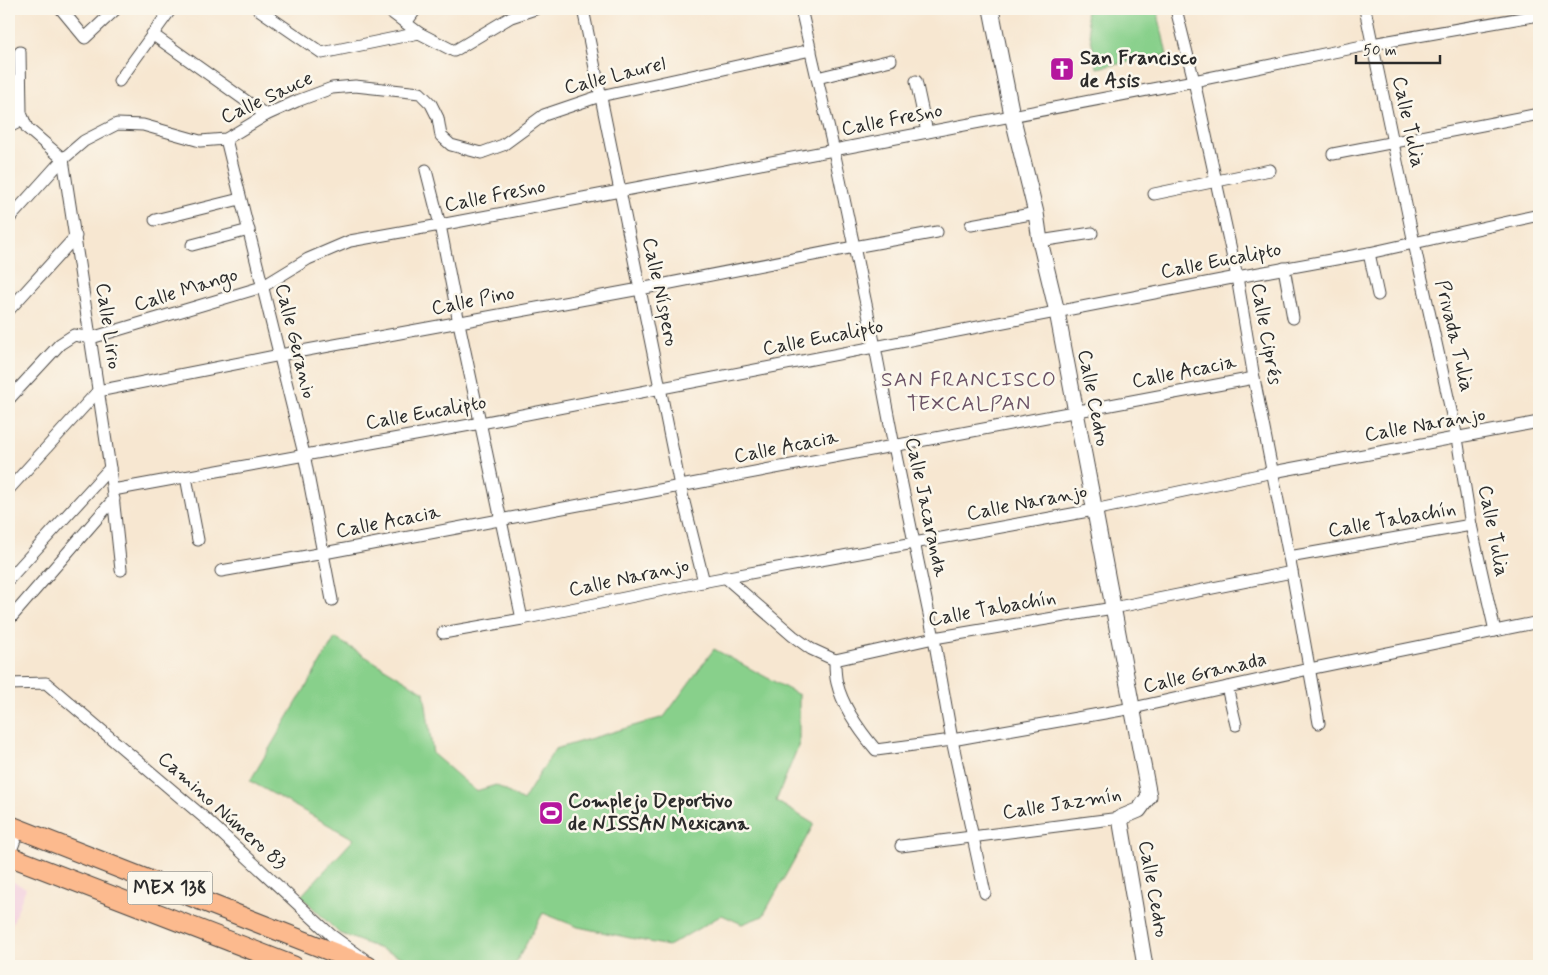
<svg xmlns="http://www.w3.org/2000/svg" width="1548" height="975" font-family="Mynerve,sans-serif">
  <style>
    .built { fill: #f3cfdf }
    .green { fill: #88d08b; stroke: #5a7e5b }
    .lines { fill: none; stroke-linecap: round; stroke-linejoin: round }
    .minor-casing { stroke: #4a4744; stroke-width: 13 }
    .tertiary-casing { stroke: #4a4744; stroke-width: 17 }
    .primary-casing { stroke: #4a4744; stroke-width: 21 }
    .minor { stroke: #fff; stroke-width: 11 }
    .tertiary { stroke: #fff; stroke-width: 15 }
    .primary { stroke: #fcba8e; stroke-width: 19 }
    .labels { text-anchor: middle; dominant-baseline: central; stroke-width: 5; stroke-linejoin: round; paint-order: stroke }
    .shield { fill: #fbf7ec; stroke: #696865; stroke-width: 1 }
    .shield-label { font-size: 19px; font-weight: bold; fill: #2b2b2b }
    .poi-label { font-size: 20px; font-weight: bold; fill: #2b2b2b; stroke: #fbf7ec; text-anchor: start }
    .street-label { font-size: 20px; fill: #2b2b2b; stroke: #fbf7ec }
    .neighbourhood-label { font-size: 21px; letter-spacing: 1px; fill: #6b5265; stroke: #fbf7ec }
  </style>
  <rect width="100%" height="100%" fill="#fbf7ec"/>
  <filter id="ink" filterUnits="userSpaceOnUse"><feTurbulence type="fractalNoise" baseFrequency=".02" numOctaves="2"/><feDisplacementMap in="SourceGraphic" scale="10" xChannelSelector="R" yChannelSelector="G"/><feConvolveMatrix kernelMatrix="1 2 1 2 8 2 1 2 1" color-interpolation-filters="sRGB"/></filter>
  <filter id="wash" filterUnits="userSpaceOnUse"><feTurbulence type="fractalNoise" baseFrequency=".0096" numOctaves="4" result="noise"/><feDisplacementMap in="SourceGraphic" scale="20" xChannelSelector="R" yChannelSelector="G"/><feGaussianBlur stdDeviation="1.12" result="paint"/><feColorMatrix in="noise" values="0 0 0 0 0 0 0 0 0 0 0 0 0 0 0 0 0 1.4 0 .05"/><feComposite in="paint" operator="in"/></filter>
  <g filter="url(#wash)">
    <rect width="100%" height="100%" fill="#f7e7d1"/>
    <polygon class="built" points="9,880 26,888 9,932"/>
    <g class="green">
      <polygon points="1085,9 1157,9 1167,55 1097,68"/>
      <polygon points="335,638 424,692 433,754 476,791 496,785 523,801 555,749 664,717 714,649 799,695 799,744 776,801 814,824 763,916 742,924 722,915 668,946 578,927 543,913 514,966 425,966 339,933 301,896 354,839 250,781"/>
    </g>
  </g>
  <g filter="url(#ink)">
    <g class="lines">
      <defs>
        <g id="minor">
          <polyline points="61,9 85,38 116,9"/>
          <polyline points="258,9 322,53 419,33"/>
          <polyline points="387,9 419,33 454,51 511,17 535,9"/>
          <polyline points="583,9 680,486 704,582"/>
          <polyline points="801,9 834,151 875,347 894,446 934,638 952,740 985,893"/>
          <polyline points="1176,9 1194,81 1237,277 1254,378 1292,572 1319,723"/>
          <polyline points="1365,9 1414,243 1457,438 1471,525 1495,631"/>
          <polyline points="406,23 416,9"/>
          <polyline points="152,34 266,115"/>
          <polyline points="20,52 21,113 27,128 63,159"/>
          <polyline points="817,78 891,60"/>
          <polyline points="119,81 171,9"/>
          <polyline points="916,81 927,132"/>
          <polyline points="9,98 17,123 9,127"/>
          <polyline points="226,139 304,454 332,600"/>
          <polyline points="1333,154 1539,114"/>
          <polyline points="63,159 110,468 121,570"/>
          <polyline points="426,170 440,225 459,323 522,619"/>
          <polyline points="1154,194 1270,170"/>
          <polyline points="9,219 63,159 84,141 117,124 143,125 200,141 226,139 266,115 297,101 332,88 355,86 420,93 431,104 438,118 441,136 451,145 481,153 503,145 544,115 600,96 811,50"/>
          <polyline points="155,220 240,199"/>
          <polyline points="971,225 1036,213"/>
          <polyline points="1040,241 1092,233"/>
          <polyline points="192,245 249,230"/>
          <polyline points="1369,253 1378,295"/>
          <polyline points="1284,268 1293,318"/>
          <polyline points="9,310 76,236"/>
          <polyline points="9,399 60,344 74,335 91,338 262,287 308,259 350,241 440,225 620,191 1194,81 1372,44 1539,15"/>
          <polyline points="186,477 198,540"/>
          <polyline points="9,489 98,391 280,355 640,289 854,247 937,232"/>
          <polyline points="113,490 481,423 1237,277 1369,253 1539,215"/>
          <polyline points="1289,557 1471,525"/>
          <polyline points="221,571 324,553 1254,378"/>
          <polyline points="725,577 793,636 811,649 835,660 934,638 1113,608 1292,572"/>
          <polyline points="9,579 110,468"/>
          <polyline points="9,620 114,499"/>
          <polyline points="443,633 522,619 712,580 1094,510 1273,472 1539,422"/>
          <path d="M835,660C835,668 835,676 837,683C843,708 860,731 876,750L952,740L1133,708L1309,669L1539,622"/>
          <polyline points="9,684 46,683 207,820 331,935 364,959"/>
          <polyline points="1227,687 1236,725"/>
          <polyline points="901,846 1120,818"/>
          <polyline points="9,856 19,829"/>
        </g>
        <polyline id="tertiary" points="991,9 1012,115 1036,213 1040,241 1057,312 1149,796 1139,810 1120,818 1145,966"/>
        <g id="primary">
          <polyline points="9,825 368,966"/>
          <polyline points="9,856 294,966"/>
        </g>
      </defs>
      <use href="#minor" class="minor-casing"/>
      <use href="#tertiary" class="tertiary-casing"/>
      <use href="#primary" class="primary-casing"/>
      <use href="#minor" class="minor"/>
      <use href="#tertiary" class="tertiary"/>
      <use href="#primary" class="primary"/>
    </g>
  </g>
  <defs>
    <symbol id="church-square" viewBox="-11 -11 22 22"><rect x="-9" y="-9" width="18" height="18" rx="4" fill="#b5179e" stroke="#fbf7ec"/><path d="M-1.2-6h2.4v3.5h3.3v2.4h-3.3V6h-2.4V-.1h-3.3v-2.4h3.3Z" fill="#fff"/></symbol>
    <symbol id="stadium-square" viewBox="-11 -11 22 22"><rect x="-9" y="-9" width="18" height="18" rx="4" fill="#b5179e" stroke="#fbf7ec"/><path d="M0-5a6.5 5 0 1 0 0 10a6.5 5 0 1 0 0-10ZM-3.5-1.8h7v3.6h-7Z" fill="#fff"/></symbol>
  </defs>
  <g fill-rule="evenodd">
    <use href="#church-square" x="1048" y="55" width="28" height="28"/>
    <use href="#stadium-square" x="537" y="799" width="28" height="28"/>
  </g>
  <g class="labels">
    <rect class="shield" x="127.5" y="871.5" width="85" height="33" rx="4"/>
    <g class="shield-label">
      <text x="170" y="888">MEX 138</text>
    </g>
    <g class="poi-label">
      <text x="1080" y="58">San Francisco<tspan x="1080" dy="23">de Asis</tspan></text>
      <text x="568" y="801">Complejo Deportivo<tspan x="568" dy="23">de NISSAN Mexicana</tspan></text>
    </g>
    <g class="street-label">
      <text transform="translate(615 76) rotate(-14)">Calle Laurel</text>
      <text transform="translate(267 98) rotate(-25)">Calle Sauce</text>
      <text transform="translate(892 120) rotate(-11)">Calle Fresno</text>
      <text transform="translate(1408 122) rotate(78)">Calle Tulia</text>
      <text transform="translate(495 196) rotate(-11)">Calle Fresno</text>
      <text transform="translate(1221 261) rotate(-11)">Calle Eucalipto</text>
      <text transform="translate(186 290) rotate(-17)">Calle Mango</text>
      <text transform="translate(660 292) rotate(78)">Calle Níspero</text>
      <text transform="translate(473 301) rotate(-11)">Calle Pino</text>
      <text transform="translate(108 326) rotate(82)">Calle Lirio</text>
      <text transform="translate(1266 334) rotate(80)">Calle Ciprés</text>
      <text transform="translate(1454 336) rotate(77)">Privada Tulia</text>
      <text transform="translate(823 338) rotate(-11)">Calle Eucalipto</text>
      <text transform="translate(295 341) rotate(76)">Calle Geranio</text>
      <text transform="translate(1184 372) rotate(-11)">Calle Acacia</text>
      <text transform="translate(1093 398) rotate(79)">Calle Cedro</text>
      <text transform="translate(426 413) rotate(-10)">Calle Eucalipto</text>
      <text transform="translate(1425 425) rotate(-10)">Calle Naranjo</text>
      <text transform="translate(786 447) rotate(-11)">Calle Acacia</text>
      <text transform="translate(1027 503) rotate(-11)">Calle Naranjo</text>
      <text transform="translate(926 507) rotate(78)">Calle Jacaranda</text>
      <text transform="translate(1392 520) rotate(-10)">Calle Tabachín</text>
      <text transform="translate(388 522) rotate(-11)">Calle Acacia</text>
      <text transform="translate(1493 531) rotate(79)">Calle Tulia</text>
      <text transform="translate(629 578) rotate(-12)">Calle Naranjo</text>
      <text transform="translate(992 609) rotate(-10)">Calle Tabachín</text>
      <text transform="translate(1205 673) rotate(-13)">Calle Granada</text>
      <text transform="translate(1062 804) rotate(-9)">Calle Jazmín</text>
      <text transform="translate(222 811) rotate(42)">Camino Número 83</text>
      <text transform="translate(1153 889) rotate(80)">Calle Cedro</text>
    </g>
    <g class="neighbourhood-label">
      <text x="969" y="380">SAN FRANCISCO<tspan x="969" dy="24">TEXCALPAN</tspan></text>
    </g>
  </g>
  <rect width="1548" height="975" fill="none" stroke="#fbf7ec" stroke-width="30"/>
  <path d="M1356 55v8h84v-8" fill="none" stroke="#2b2b2b" stroke-width="2.5"/>
  <text x="1363" y="55" font-size="15" fill="#2b2b2b" stroke="#fbf7ec" stroke-width="4" paint-order="stroke">50 m</text>
</svg>
